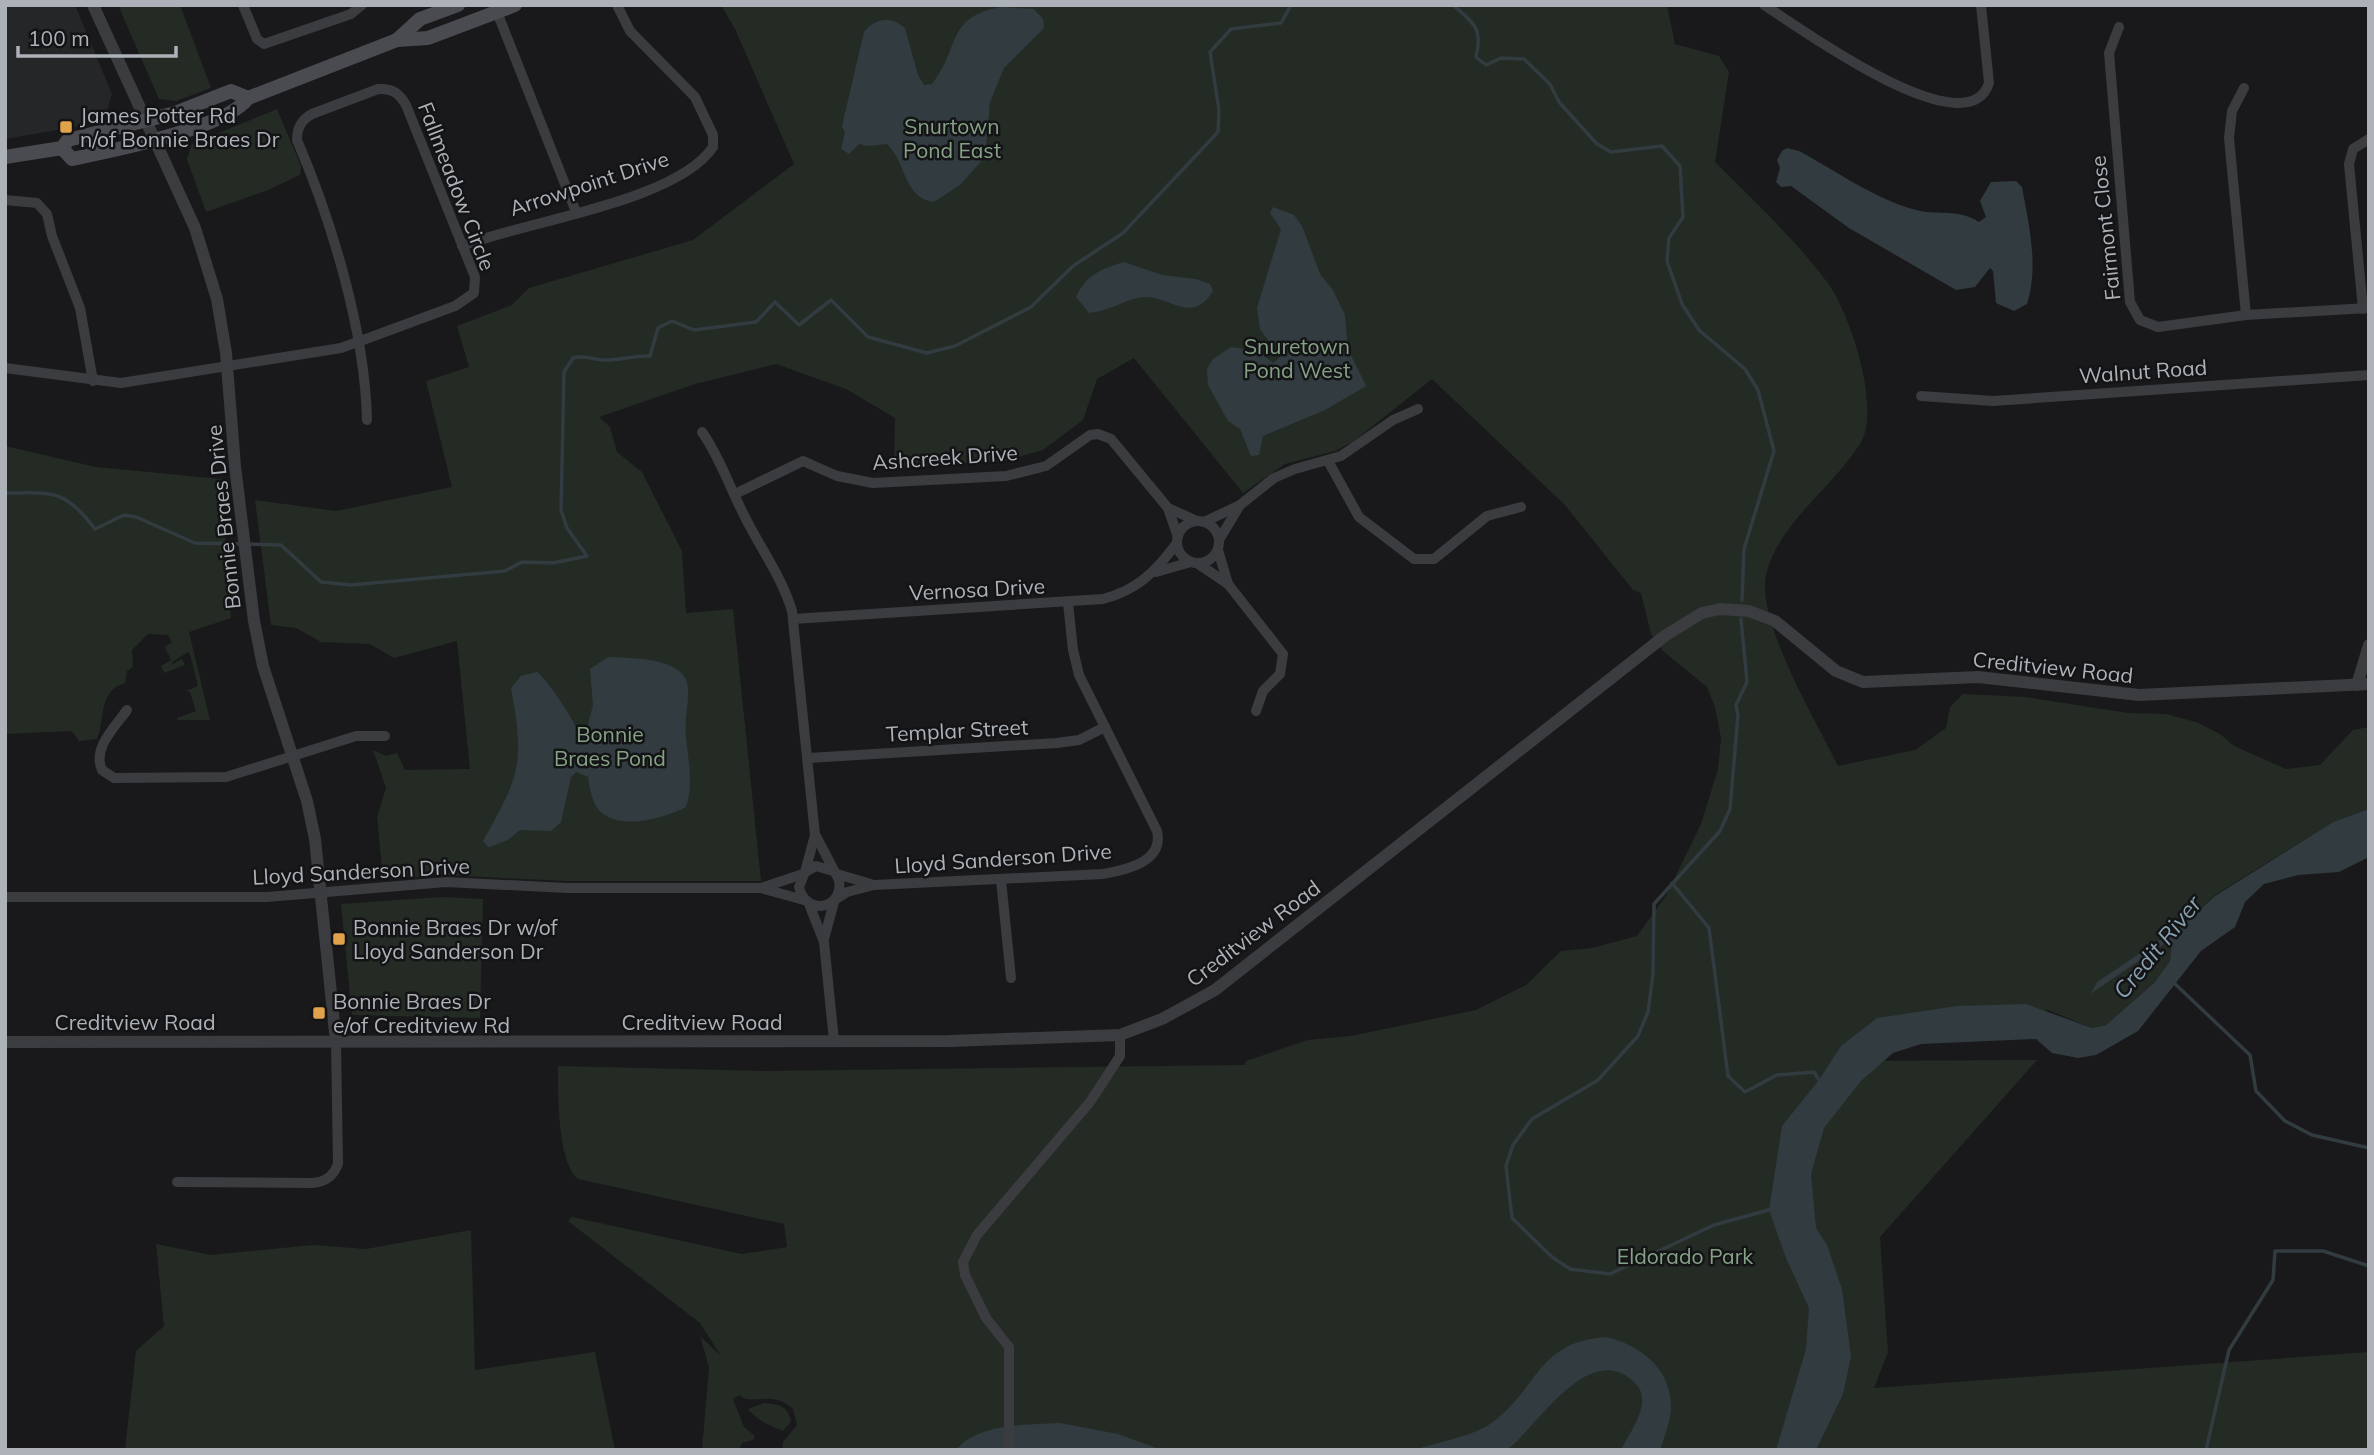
<svg xmlns="http://www.w3.org/2000/svg" width="2374" height="1455" font-family="Mulish,sans-serif">
  <style>
    .built { fill: #252628 }
    .green { fill: #242b24 }
    .water { fill: #323b40 }
    .lines { fill: none; stroke-linecap: round; stroke-linejoin: round }
    .stream { stroke: #323b40; stroke-width: 3.5 }
    .minor { stroke: #3b3c40; stroke-width: 10 }
    .tertiary { stroke: #3b3c40; stroke-width: 12 }
    .secondary { stroke: #494b50; stroke-width: 14 }
    .poi-dot { fill: #e0a34c; stroke: #141416; stroke-width: 2.5 }
    .labels { text-anchor: middle; dominant-baseline: central; stroke-width: 5; stroke-linejoin: round; paint-order: stroke }
    .poi-label { font-size: 21px; fill: #adb2b9; stroke: #141416; text-anchor: start }
    .park-label { font-size: 21px; fill: #86a286; stroke: #141416 }
    .street-label { font-size: 21px; fill: #adb2b9; stroke: #141416 }
    .water-label { font-size: 23px; font-style: italic; fill: #88a1b0; stroke: #141416 }
  </style>
  <rect width="100%" height="100%" fill="#19191b"/>
  <polygon class="built" points="5,5 75,5 112,94 105,118 98,123 5,139"/>
  <g class="green">
    <polygon points="118,5 180,5 211,88 176,101 159,99"/>
    <path d="M721,5H1667L1675,44L1719,56L1729,72L1715,162C1753,200 1794,238 1827,282C1850,312 1881,408 1861,442C1835,486 1777,524 1766,575C1756,621 1817,723 1838,766L1915,750L1946,728L1950,707L1963,694L2026,697L2128,713L2166,714L2196,722L2220,734L2234,746L2286,769L2320,765L2353,730L2369,727V809L2333,822L2215,895L2186,922L2097,982L2091,992L2164,944H2173L2170,961L2154,983L2106,1025L2092,1028L2048,1010L1841,1046L1832,1061L2037,1060L1880,1237L1888,1352L1874,1388L2369,1352V1450H783V1442L797,1425L793,1409C770,1389 753,1407 739,1395L733,1399L744,1427L755,1436L753,1440L742,1443L739,1450H702L709,1367L700,1336L721,1356L700,1323L568,1221L572,1217L742,1254L787,1247L784,1224L578,1179C557,1161 558,1093 558,1066L766,1071L1245,1065L1246,1061L1308,1040L1351,1036L1476,1010L1526,985L1561,951L1592,948L1637,936L1667,894L1701,824L1718,769L1721,738L1715,707L1707,687L1663,651L1651,634L1641,593L1633,590L1565,505L1432,379L1354,441L1335,451L1285,464L1243,493L1134,358L1097,379L1083,420L1043,450L1005,461L894,467L895,418L846,389L776,364L695,384L599,417L610,427L617,452L642,472L682,551L686,613L733,609L761,881H566L444,875L383,879L377,817L386,788L373,750L386,756L397,753L405,770L470,769L457,641L394,658L370,644L321,642L296,628L271,625L255,500L336,511L452,487L426,381L469,367L457,326L512,305L529,288L693,240L794,164L735,29Z"/>
    <polygon points="277,109 301,166 300,175 268,190 206,212 187,159 192,144"/>
    <path d="M5,446L96,467L221,479L231,618L189,632L210,720H178L177,718L196,711L190,692L186,691L198,686L190,654L188,652L172,662L173,664L182,659L185,665L164,673L161,666L171,660L165,647L172,642L168,635L148,634L132,650L133,667L127,671L125,683C98,691 106,716 97,739L79,741L72,731L5,734Z"/>
    <polygon points="441,897 483,899 480,1018 352,1015 341,904"/>
    <polygon points="471,1230 475,1370 595,1352 615,1450 125,1450 136,1351 164,1326 156,1244 211,1255 313,1245 366,1249"/>
    <path d="M764,1403C778,1404 789,1406 791,1422L783,1431C770,1426 757,1420 748,1409Z"/>
  </g>
  <g class="water">
    <path d="M1001,7L1034,9L1043,19L1044,28L1004,68L990,102L985,157L960,185L934,202C903,198 907,163 887,144L868,146L859,144L849,154L841,149L845,133L842,126L864,32C875,18 891,16 905,28L918,75L924,85L932,84C961,48 945,17 1001,7Z"/>
    <path d="M1787,148L1799,151C1836,171 1875,199 1916,210C1940,216 1957,208 1979,222L1986,217L1980,201L1991,182L2016,181L2022,187C2029,225 2039,267 2027,304L2014,311L1996,303L1993,271L1990,268L1975,287L1956,290L1849,228L1791,186L1781,187L1776,182L1780,168L1777,160L1782,151Z"/>
    <polygon points="1273,207 1294,215 1302,226 1320,274 1333,290 1345,315 1348,349 1366,386 1325,410 1263,436 1259,455 1251,456 1240,429 1228,421 1208,385 1207,368 1213,359 1231,347 1258,351 1273,363 1280,357 1260,329 1257,308 1281,229 1270,213"/>
    <path d="M1124,262L1162,275L1196,279L1210,284L1213,291C1191,326 1171,295 1143,297C1125,299 1108,312 1089,313L1076,297C1086,275 1101,269 1124,262Z"/>
    <path d="M608,657C630,658 687,657 688,688C689,704 684,720 686,737C688,760 694,785 686,807C665,818 622,830 602,813C592,805 590,789 588,777L576,772L571,777L561,822L551,831L520,830L508,840L489,847L483,841C520,775 525,764 511,688L521,676L537,672C547,679 573,719 578,731L586,732L593,705L590,669Z"/>
    <polygon points="2369,809 2369,857 2339,872 2298,875 2264,884 2245,902 2235,927 2201,951 2138,1031 2096,1055 2078,1058 2052,1053 2036,1039 1921,1044 1893,1053 1861,1081 1824,1128 1811,1174 1816,1228 1827,1245 1842,1289 1851,1357 1843,1394 1816,1450 1776,1450 1806,1349 1809,1308 1786,1258 1769,1210 1782,1126 1819,1080 1841,1046 1877,1018 1957,1006 2026,1004 2092,1028 2106,1025 2154,983 2170,961 2172,944 2164,944 2090,994 2097,982 2186,922 2215,896 2333,822"/>
    <path d="M1606,1337C1640,1345 1671,1368 1671,1407C1671,1421 1664,1437 1660,1450H1621C1630,1431 1655,1401 1634,1382C1589,1339 1537,1427 1507,1450H1414C1435,1443 1473,1436 1490,1424C1539,1389 1536,1342 1606,1337Z"/>
    <path d="M1060,1423L1118,1434L1162,1450H956C978,1423 1027,1425 1060,1423Z"/>
  </g>
  <g class="lines">
    <g class="stream">
      <path d="M1453,5C1474,24 1483,27 1476,57L1486,65L1501,58L1524,59L1550,84L1559,102L1597,144L1611,152L1662,146L1680,166L1683,217L1669,238L1667,261L1682,304L1699,330L1745,369L1758,390L1774,451L1744,549L1742,600"/>
      <path d="M5,493C53,493 64,488 95,529L124,515L136,517L195,543L241,544"/>
      <path d="M248,544L281,545L321,582L351,585L505,571L522,562L553,563L587,556L567,528L561,510L564,372L573,358C585,355 591,359 602,360C618,361 634,355 650,356L658,328L672,321L694,330L756,322L775,302L799,325L831,300L868,337L927,353L955,346L1031,307L1073,266L1123,233L1218,132L1219,110L1210,52L1231,29L1281,23L1291,5"/>
      <polyline points="1741,619 1747,682 1736,705 1738,715 1730,809 1720,831 1654,904 1653,974 1648,1012 1638,1036 1598,1080 1532,1119 1513,1145 1506,1166 1512,1218 1552,1257 1570,1269 1610,1274 1714,1225 1772,1209"/>
      <polyline points="1672,883 1709,928 1728,1076 1745,1092 1777,1075 1814,1072 1819,1080"/>
      <polyline points="2172,981 2250,1055 2256,1091 2285,1121 2312,1135 2369,1148"/>
      <polyline points="2206,1450 2229,1350 2273,1280 2275,1251 2323,1251 2369,1266"/>
    </g>
    <g class="minor">
      <polyline points="243,5 257,39 264,44 351,14 362,5"/>
      <path d="M1764,5C1796,25 1967,151 1989,83L1981,5"/>
      <polyline points="497,12 576,212"/>
      <polyline points="2119,27 2109,53 2130,302 2140,320 2158,327 2246,315 2369,308"/>
      <polyline points="2244,88 2232,111 2229,138 2246,315"/>
      <polyline points="5,200 37,203 47,214 52,236 80,308 93,381"/>
      <path d="M462,246C526,221 676,202 713,147V135L695,97L630,31L617,5"/>
      <polyline points="2363,309 2349,164 2353,149 2369,139"/>
      <path d="M5,368L121,383L341,348C352,344 363,340 374,336L455,306L474,293L475,277L406,105C399,93 392,88 378,89L312,114C301,120 297,128 297,140C332,222 365,331 367,420"/>
      <polyline points="1921,396 1993,401 2369,375"/>
      <path d="M702,432C719,456 728,483 741,509C757,544 781,574 792,611L815,835L805,872"/>
      <polyline points="1328,461 1359,517 1414,559 1434,559 1487,516 1521,507"/>
      <polyline points="735,494 803,461 837,476 873,483 1006,476 1046,466 1090,435 1098,434 1111,439 1168,508 1178,537"/>
      <polyline points="1168,508 1197,521"/>
      <circle cx="1198" cy="542" r="21"/>
      <polyline points="1204,522 1240,505 1274,478 1295,469 1341,456 1393,420 1418,409"/>
      <polyline points="1219,540 1240,505"/>
      <polyline points="1218,550 1228,584"/>
      <polyline points="1197,563 1228,584 1283,654 1280,674 1263,691 1256,711"/>
      <polyline points="1156,572 1191,562"/>
      <path d="M793,619L1103,599C1138,590 1156,571 1177,543"/>
      <path d="M127,710C115,727 92,748 102,770L114,778L226,777L356,736H385"/>
      <polyline points="808,758 1057,743 1079,740 1105,727"/>
      <path d="M816,836L839,880C844,910 805,916 799,887L805,872L816,866L833,871"/>
      <polyline points="837,874 871,884"/>
      <polyline points="1001,880 1011,978"/>
      <polyline points="764,889 804,900"/>
      <polyline points="5,897 267,897 446,882 567,888 761,888 803,874"/>
      <path d="M836,899L847,892L874,885L1103,874C1126,870 1164,862 1157,831L1079,675L1073,650L1068,603"/>
      <polyline points="809,904 824,942 834,1041"/>
      <polyline points="824,939 834,902"/>
      <path d="M177,1182L312,1183C325,1182 333,1177 338,1164L336,1042"/>
      <polyline points="1009,1450 1009,1347 986,1318 965,1275 963,1262 977,1235 1090,1102 1120,1056 1120,1035"/>
    </g>
    <g class="tertiary">
      <polyline points="93,5 195,228 217,299 226,353 235,466 254,621 263,666 307,801 315,839 336,1042"/>
      <polyline points="2357,685 2369,645"/>
      <polyline points="5,1042 950,1041 1120,1035 1162,1019 1215,990 1666,635 1702,613 1720,609 1749,611 1775,621 1836,671 1863,682 1978,677 2139,695 2369,684"/>
    </g>
    <g class="secondary">
      <polyline points="397,40 420,19 458,5"/>
      <path d="M62,148L72,159C111,151 227,128 248,98L397,40L428,38L515,5"/>
      <polyline points="5,157 62,148 68,140 175,113 231,91 248,98"/>
    </g>
  </g>
  <g class="poi-dot">
    <rect x="59" y="120" width="14" height="14" rx="3.5"/>
    <rect x="332" y="932" width="14" height="14" rx="3.5"/>
    <rect x="312" y="1006" width="14" height="14" rx="3.5"/>
  </g>
  <g class="labels">
    <g class="poi-label">
      <text x="80" y="115">James Potter Rd<tspan x="80" dy="24">n/of Bonnie Braes Dr</tspan></text>
      <text x="353" y="927">Bonnie Braes Dr w/of<tspan x="353" dy="24">Lloyd Sanderson Dr</tspan></text>
      <text x="333" y="1001">Bonnie Braes Dr<tspan x="333" dy="24">e/of Creditview Rd</tspan></text>
    </g>
    <g class="park-label">
      <text x="952" y="126">Snurtown<tspan x="952" dy="24">Pond East</tspan></text>
      <text x="1297" y="346">Snuretown<tspan x="1297" dy="24">Pond West</tspan></text>
      <text x="610" y="734">Bonnie<tspan x="610" dy="24">Braes Pond</tspan></text>
      <text x="1685" y="1256">Eldorado Park</text>
    </g>
    <g class="street-label">
      <text transform="translate(589 183) rotate(-18)">Arrowpoint Drive</text>
      <text transform="translate(457 186) rotate(69)">Fallmeadow Circle</text>
      <text transform="translate(2105 228) rotate(-96)">Fairmont Close</text>
      <text transform="translate(2143 371) rotate(-4)">Walnut Road</text>
      <text transform="translate(945 457) rotate(-4)">Ashcreek Drive</text>
      <text transform="translate(223 517) rotate(-96)">Bonnie Braes Drive</text>
      <text transform="translate(977 589) rotate(-3)">Vernosa Drive</text>
      <text transform="translate(2053 667) rotate(6)">Creditview Road</text>
      <text transform="translate(957 730) rotate(-3)">Templar Street</text>
      <text transform="translate(1003 858) rotate(-4)">Lloyd Sanderson Drive</text>
      <text transform="translate(361 871) rotate(-3)">Lloyd Sanderson Drive</text>
      <text transform="translate(1253 933) rotate(-37)">Creditview Road</text>
      <text x="135" y="1022">Creditview Road</text>
      <text x="702" y="1022">Creditview Road</text>
    </g>
    <g class="water-label">
      <text transform="translate(2157 947) rotate(-51)">Credit River</text>
    </g>
  </g>
  <rect width="2374" height="1455" fill="none" stroke="#adb2b9" stroke-width="14"/>
  <path d="M18 46v10h158v-10" fill="none" stroke="#adb2b9" stroke-width="3.5"/>
  <text x="28" y="46" font-size="21" fill="#adb2b9" stroke="#141416" stroke-width="5" paint-order="stroke">100 m</text>
</svg>
